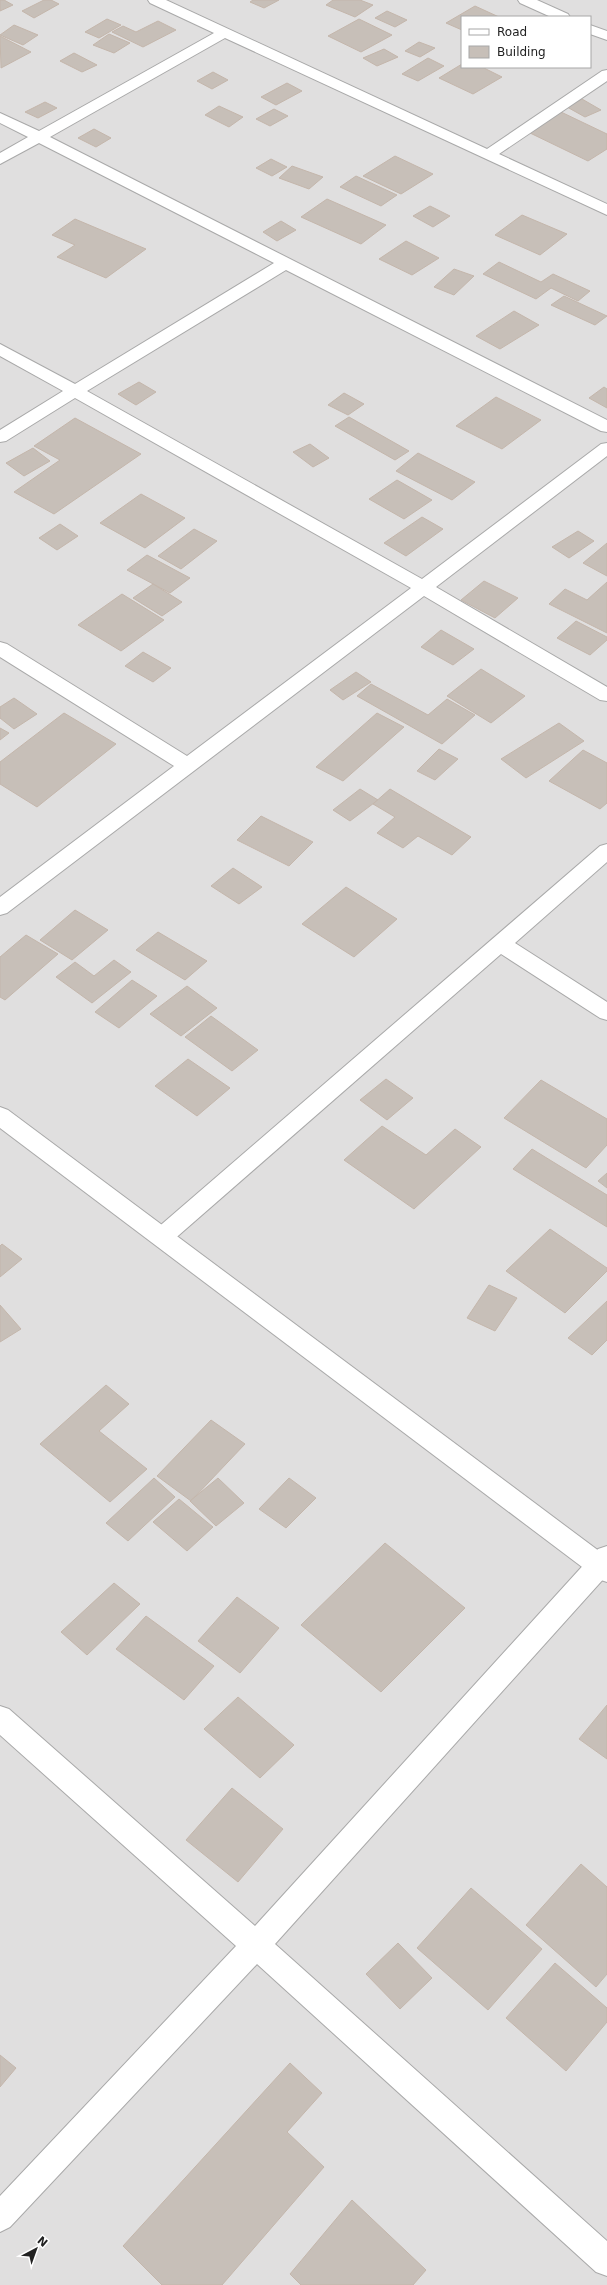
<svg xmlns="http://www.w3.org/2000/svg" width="607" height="2285" font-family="'DejaVu Sans',sans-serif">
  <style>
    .residential { fill: #e0dfdf; fill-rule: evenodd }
    .building { fill: #c7bfb8; stroke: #c4b6ab }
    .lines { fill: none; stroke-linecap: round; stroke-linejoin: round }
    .minor-casing { stroke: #a9a9a9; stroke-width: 2 }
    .tertiary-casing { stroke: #a9a9a9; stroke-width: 2 }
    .minor { fill: #fff; fill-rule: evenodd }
    .tertiary { fill: #fff; fill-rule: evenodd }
  </style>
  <rect width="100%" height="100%" fill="#f2efe9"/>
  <path class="residential" d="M0,0H607V2285H0ZM462,17H590V67H462Z"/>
  <g class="building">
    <polygon points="0,0 4,0 13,5 0,11"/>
    <polygon points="44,0 51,0 59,4 34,18 22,11"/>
    <polygon points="253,0 279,0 264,8 250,2"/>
    <polygon points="333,0 360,0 373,5 355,17 326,5"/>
    <polygon points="475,6 499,17 462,17 462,30 446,23"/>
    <polygon points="387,11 407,20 395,27 375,18"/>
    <polygon points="107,19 121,25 99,38 85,32"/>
    <polygon points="359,19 392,35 361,52 328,36"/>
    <polygon points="158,21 176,30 143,47 112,32 123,26 136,32"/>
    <polygon points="14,25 38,35 23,45 0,35"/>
    <polygon points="109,34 130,43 114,53 93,45"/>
    <polygon points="0,36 31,52 1,68"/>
    <polygon points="419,42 435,48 420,57 405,51"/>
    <polygon points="384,49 398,57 377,66 363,58"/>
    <polygon points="74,53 97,65 82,72 60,61"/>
    <polygon points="428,58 444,66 418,81 402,74"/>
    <polygon points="462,64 462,67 482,67 502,77 473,94 439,78"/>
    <polygon points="213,72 228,80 212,89 197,81"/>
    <polygon points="287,83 302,91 276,105 261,97"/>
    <polygon points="582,99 601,110 585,117 567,107"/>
    <polygon points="45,102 57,108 38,118 25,112"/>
    <polygon points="219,106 243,117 229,127 205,115"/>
    <polygon points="274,109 288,116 270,126 256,119"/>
    <polygon points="561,112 607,134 607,149 588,161 528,132"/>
    <polygon points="94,129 111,138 96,147 78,138"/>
    <polygon points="395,156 433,174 401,194 363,176"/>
    <polygon points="271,159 287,167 272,176 256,168"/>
    <polygon points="292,166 323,177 309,189 279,178"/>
    <polygon points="356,176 397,195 381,206 340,187"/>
    <polygon points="327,199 386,225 361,244 301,217"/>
    <polygon points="430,206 450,216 433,227 413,216"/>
    <polygon points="522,215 567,234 540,255 495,235"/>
    <polygon points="75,219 146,249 106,278 57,257 75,245 52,235"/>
    <polygon points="281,221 296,230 277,241 263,232"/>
    <polygon points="406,241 439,258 412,275 379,259"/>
    <polygon points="499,262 541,282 553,274 590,291 578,301 551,288 536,299 483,274"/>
    <polygon points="454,269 474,276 454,295 434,287"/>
    <polygon points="564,296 607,316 595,325 551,305"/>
    <polygon points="514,311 539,325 500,349 476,336"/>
    <polygon points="139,382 156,392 136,405 118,394"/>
    <polygon points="604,387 607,389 607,408 589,398"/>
    <polygon points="344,393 364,404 348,415 328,405"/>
    <polygon points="496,397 541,420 502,449 456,426"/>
    <polygon points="349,417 409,451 395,460 335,426"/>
    <polygon points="75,418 141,454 54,514 14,492 60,460 34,446"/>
    <polygon points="310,444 329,458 313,467 293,452"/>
    <polygon points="33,448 50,461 24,476 6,463"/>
    <polygon points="418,453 475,482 452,500 396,471"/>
    <polygon points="397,480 432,500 404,519 369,499"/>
    <polygon points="141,494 185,518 145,548 100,523"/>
    <polygon points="422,517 443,529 406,556 384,543"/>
    <polygon points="60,524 78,536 57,550 39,538"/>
    <polygon points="194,529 217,541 181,569 158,556"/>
    <polygon points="578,531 594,541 569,558 552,547"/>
    <polygon points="607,543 607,576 583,563"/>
    <polygon points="147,555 190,578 170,593 127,570"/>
    <polygon points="484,581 518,598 495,618 461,600"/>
    <polygon points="607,582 607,633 549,604 565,589 587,600"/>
    <polygon points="153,584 182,602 162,616 133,598"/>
    <polygon points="122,594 164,620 121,651 78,625"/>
    <polygon points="576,621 607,637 607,640 590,655 557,638"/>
    <polygon points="441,630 474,649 453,665 421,647"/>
    <polygon points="143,652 171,668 153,682 125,666"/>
    <polygon points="481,669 525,696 491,723 447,696"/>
    <polygon points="356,672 371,682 343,700 330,690"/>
    <polygon points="371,684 428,715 447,699 475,715 442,744 357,696"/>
    <polygon points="14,698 37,714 14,729 0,718 0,707"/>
    <polygon points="64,713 116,744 37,807 0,784 0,762"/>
    <polygon points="377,713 404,727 343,781 316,767"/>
    <polygon points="559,723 584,741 526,778 501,759"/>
    <polygon points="0,728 9,733 0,740"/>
    <polygon points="439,749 458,759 435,780 417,771"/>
    <polygon points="583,750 607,763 607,803 600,809 549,781"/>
    <polygon points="360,789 378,800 350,821 333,810"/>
    <polygon points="390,789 471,837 452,855 418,836 403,848 377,833 395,817 373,804"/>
    <polygon points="261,816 313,842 289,866 237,840"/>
    <polygon points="233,868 262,887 239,904 211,886"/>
    <polygon points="346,887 397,919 354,957 302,924"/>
    <polygon points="75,910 108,930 72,960 40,940"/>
    <polygon points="158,932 207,961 185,980 136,950"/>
    <polygon points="26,935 58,954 5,1000 0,997 0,957"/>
    <polygon points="114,960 131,972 92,1003 56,977 75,962 94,976"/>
    <polygon points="132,980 157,996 119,1028 95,1012"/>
    <polygon points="187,986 217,1008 181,1036 150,1014"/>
    <polygon points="211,1016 258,1050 232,1071 185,1037"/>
    <polygon points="188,1059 230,1088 197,1116 155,1086"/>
    <polygon points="386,1079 413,1098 387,1120 360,1100"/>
    <polygon points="541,1080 607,1119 607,1145 586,1168 504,1118"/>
    <polygon points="382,1126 426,1155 455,1129 481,1147 414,1209 344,1160"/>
    <polygon points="532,1149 607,1195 607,1227 513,1169"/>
    <polygon points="607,1173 607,1188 598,1181"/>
    <polygon points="550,1229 607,1268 607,1271 565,1313 506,1271"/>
    <polygon points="2,1244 22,1259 0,1277 0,1246"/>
    <polygon points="489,1285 517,1298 495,1331 467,1318"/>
    <polygon points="607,1301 607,1340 592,1355 568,1338"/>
    <polygon points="0,1305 21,1329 0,1342"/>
    <polygon points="106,1385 129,1404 99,1431 147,1469 110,1502 40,1444"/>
    <polygon points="211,1420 245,1444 191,1501 157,1476"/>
    <polygon points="154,1478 175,1497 128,1541 106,1523"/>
    <polygon points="218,1478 244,1503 216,1526 190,1501"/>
    <polygon points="289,1478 316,1498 286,1528 259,1509"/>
    <polygon points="179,1499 213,1527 187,1551 153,1522"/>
    <polygon points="385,1543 465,1608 381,1692 301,1625"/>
    <polygon points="114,1583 140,1604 87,1655 61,1632"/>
    <polygon points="237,1597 279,1628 240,1673 198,1641"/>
    <polygon points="146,1616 214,1666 184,1700 116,1649"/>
    <polygon points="238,1697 294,1745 260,1778 204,1729"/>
    <polygon points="607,1705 607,1759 579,1739"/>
    <polygon points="232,1788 283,1829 238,1882 186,1840"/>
    <polygon points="581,1864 607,1887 607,1974 596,1987 526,1925"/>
    <polygon points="471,1888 542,1949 488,2010 417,1948"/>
    <polygon points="398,1943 432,1978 400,2009 366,1974"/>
    <polygon points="555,1963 607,2008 607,2022 566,2071 506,2018"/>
    <polygon points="0,2055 16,2068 0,2087"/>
    <polygon points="290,2063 322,2093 287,2132 324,2167 222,2285 162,2285 123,2246"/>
    <polygon points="352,2200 426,2270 413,2285 301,2285 290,2274"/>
  </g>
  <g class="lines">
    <defs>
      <g id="minor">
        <polygon points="148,0 166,0 487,149 602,71 607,70 607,81 499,154 607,204 607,215 225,38 50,137 607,420 607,432 601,431 286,270 87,391 422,579 601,444 607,443 607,456 436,587 607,687 607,701 600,700 424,596 7,913 0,915 0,897 174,766 0,657 0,642 7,644 187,756 411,588 75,398 6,441 0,442 0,430 63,391 0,356 0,344 75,384 274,263 39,143 0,164 0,153 28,137 0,123 0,113 39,131 214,33 150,3"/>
        <polygon points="518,0 537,0 568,14 570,17 551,17 520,3"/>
        <polygon points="590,25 607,31 607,40 590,34"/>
        <polygon points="607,844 607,862 515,943 607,1002 607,1020 600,1018 501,954 171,1242 163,1245 155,1242 152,1236 155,1230 600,846"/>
        <polygon points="607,1546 607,1575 275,1944 607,2241 607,2276 596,2272 257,1964 10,2227 0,2232 0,2196 236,1946 0,1735 0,1706 9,1709 255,1926 598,1549"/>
      </g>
      <polygon id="tertiary" points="0,1107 8,1110 607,1557 607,1582 598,1579 0,1128"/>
    </defs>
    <use href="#minor" class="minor-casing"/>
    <use href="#tertiary" class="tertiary-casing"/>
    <use href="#minor" class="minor"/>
    <use href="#tertiary" class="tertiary"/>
  </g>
  <rect x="461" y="16" width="130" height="52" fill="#ffffff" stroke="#a7a7a7"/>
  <rect x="469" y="29" width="20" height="6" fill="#ffffff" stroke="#a7a7a7"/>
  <text x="497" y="36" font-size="12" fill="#222222">Road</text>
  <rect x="469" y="46" width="20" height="12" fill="#c7bfb8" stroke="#a7a7a7"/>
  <text x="497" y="56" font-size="12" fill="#222222">Building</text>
  <g transform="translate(36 2249) rotate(41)" stroke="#ffffff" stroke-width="3" paint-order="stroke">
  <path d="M0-3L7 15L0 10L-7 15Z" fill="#222222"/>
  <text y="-6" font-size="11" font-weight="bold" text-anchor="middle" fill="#222222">N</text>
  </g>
</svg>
